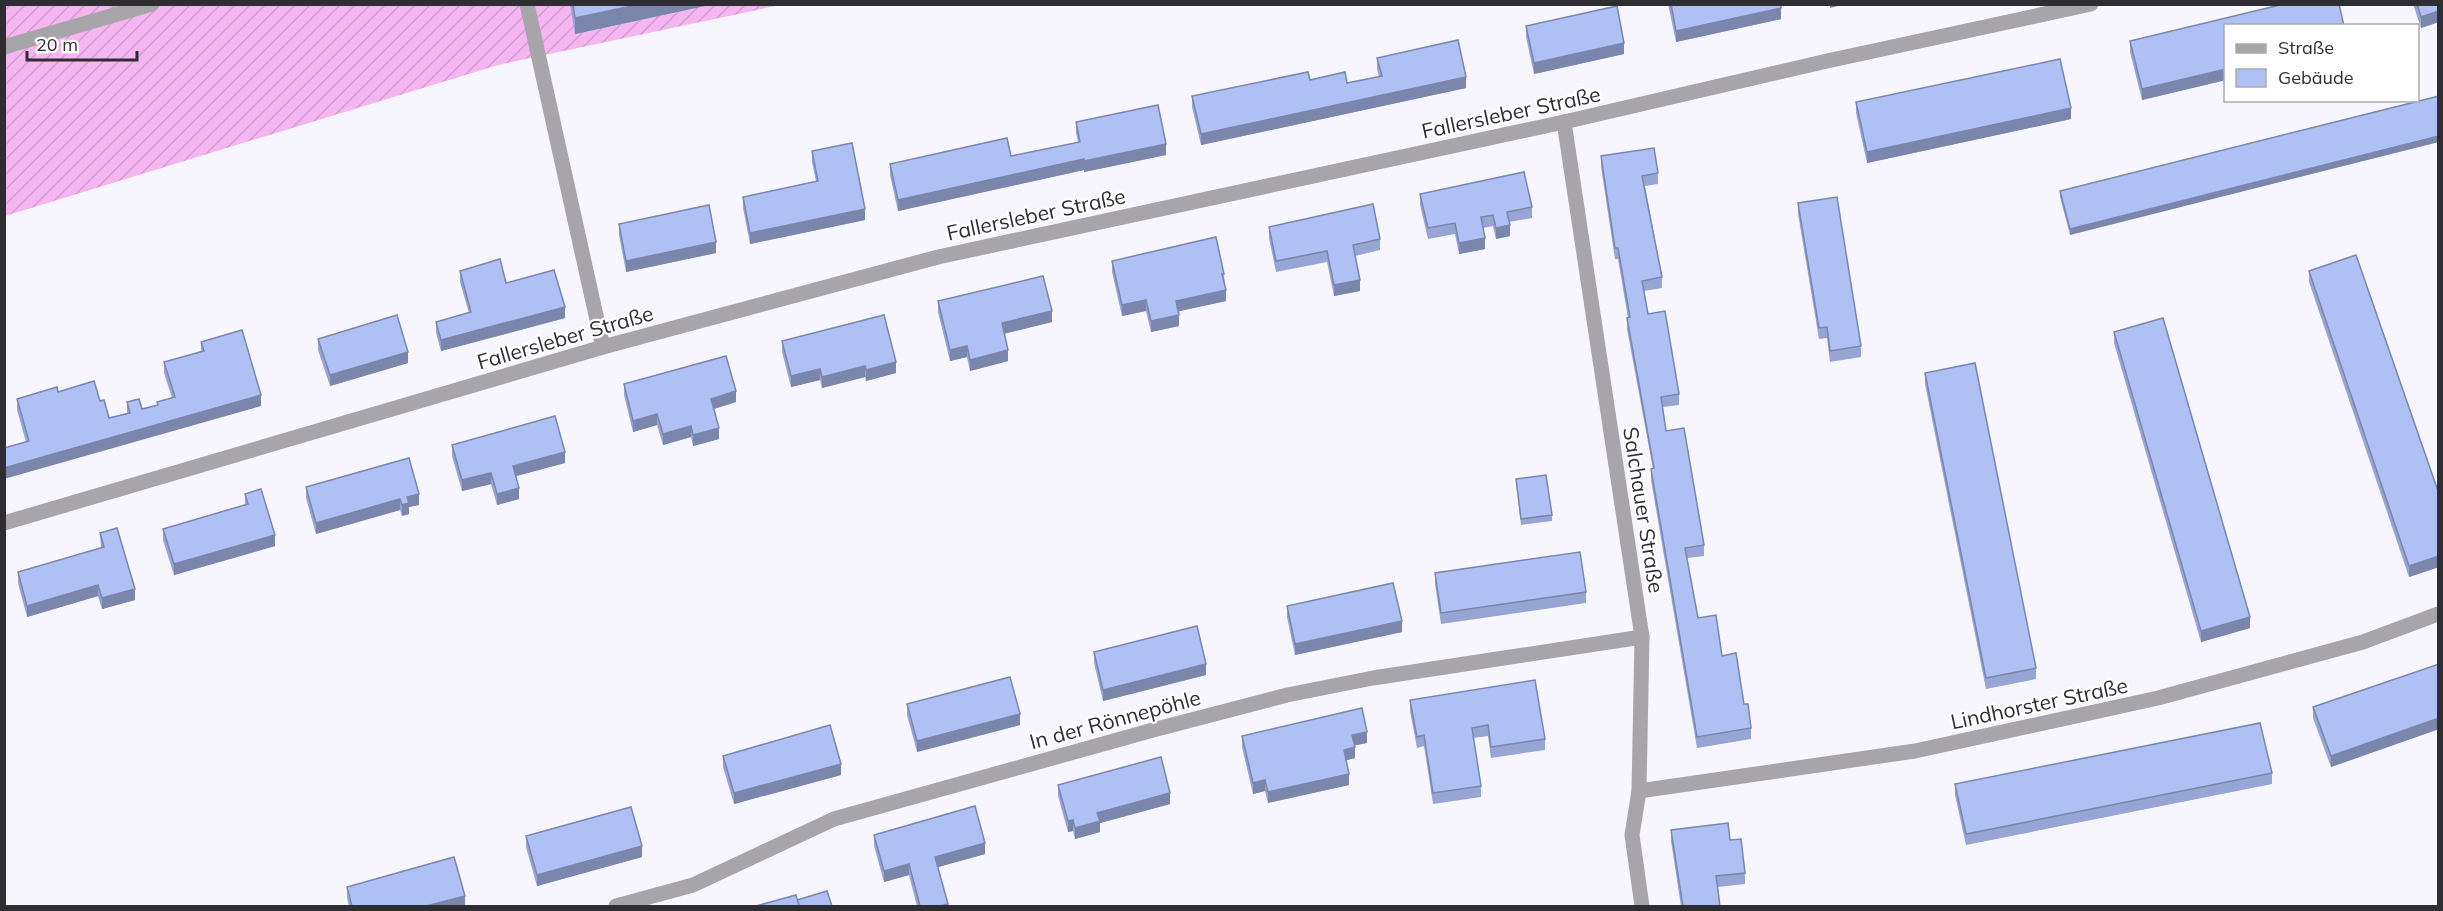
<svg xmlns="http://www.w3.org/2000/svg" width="2443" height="911" font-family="Mulish,sans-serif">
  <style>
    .garden { fill: url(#garden-furrows) }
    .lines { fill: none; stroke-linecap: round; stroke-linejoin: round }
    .service { stroke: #a8a5aa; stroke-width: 15 }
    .minor { stroke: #a8a5aa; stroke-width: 15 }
    .wall { fill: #96a5d3 }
    .shaded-wall { fill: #7a86ac }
    .building { fill: #afc0f5; stroke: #7a86ac; stroke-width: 1.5 }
    .labels { text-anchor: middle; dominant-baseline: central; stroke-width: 4.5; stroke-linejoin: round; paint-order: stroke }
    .street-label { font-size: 21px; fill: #2e2d32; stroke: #fff }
  </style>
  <defs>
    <pattern id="garden-furrows" width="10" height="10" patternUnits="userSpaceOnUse" patternTransform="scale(1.5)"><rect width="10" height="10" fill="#f5b5f0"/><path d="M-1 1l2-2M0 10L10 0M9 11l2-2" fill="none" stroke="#d29cce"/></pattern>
  </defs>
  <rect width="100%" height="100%" fill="#f7f6fe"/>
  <polygon class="garden" points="5,5 780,5 498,65 5,216"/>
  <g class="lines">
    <g class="service">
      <polyline points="527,4 603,347"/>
      <polyline points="4,47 152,4"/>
    </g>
    <g class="minor">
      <polyline points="1564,122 1642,637 1639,791 1632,835 1642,906"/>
      <polyline points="4,523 603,347 938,257 1564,122 1827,61 2091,4"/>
      <polyline points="1639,791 1915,751 2067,718 2158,698 2363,642 2438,614"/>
      <polyline points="616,906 693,885 834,819 1153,730 1287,695 1373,678 1642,637"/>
    </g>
  </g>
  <g class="wall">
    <polygon points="570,4 714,4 575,34"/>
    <polygon points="1668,4 1781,4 1781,19 1676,42"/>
    <polygon points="2413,4 2439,4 2439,22 2421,28"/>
    <polygon points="1526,26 1624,54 1534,74 1526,37"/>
    <polygon points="2226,26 2226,80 2142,100 2130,52 2130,41"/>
    <polygon points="1377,58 1466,88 1201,145 1192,107 1192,96 1310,80 1347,83 1379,77 1377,69"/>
    <polygon points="2439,96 2070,235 2060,197 2060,191"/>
    <polygon points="1856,102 2071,119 1867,163 1856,113"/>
    <polygon points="1076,122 1166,155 1084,172 1084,170 898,211 890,175 890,164 1011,156 1078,142 1076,133"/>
    <polygon points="812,151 865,220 750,244 743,208 743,197 816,181 812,162"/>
    <polygon points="1601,156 1658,173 1658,184 1645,186 1662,277 1662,288 1644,291 1648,314 1679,394 1679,405 1663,407 1666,431 1704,545 1704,556 1687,558 1698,618 1722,656 1744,704 1751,728 1751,739 1697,748 1651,480 1651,469 1653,469 1627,329 1628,318 1618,259 1615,259 1601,167"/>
    <polygon points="1420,194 1532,207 1532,218 1509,222 1510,236 1496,239 1493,226 1483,228 1485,249 1459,254 1455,234 1428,239 1420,205"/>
    <polygon points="1798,203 1861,346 1861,357 1830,362 1827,338 1819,339 1798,214"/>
    <polygon points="619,224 716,253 626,272 619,235"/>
    <polygon points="1269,227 1380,239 1380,250 1355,256 1360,291 1334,296 1327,262 1276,272 1269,238"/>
    <polygon points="1112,261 1224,274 1226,301 1178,311 1179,326 1151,332 1146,311 1122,316 1112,272"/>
    <polygon points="460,271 506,283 565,318 441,351 436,333 436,322 469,313 460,282"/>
    <polygon points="2309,271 2439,494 2439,567 2409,577 2309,282"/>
    <polygon points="938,301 1052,322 1004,334 1008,361 970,371 967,357 950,361 938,312"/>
    <polygon points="2114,332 2250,628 2201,642 2114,343"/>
    <polygon points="318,339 408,363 330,386 318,350"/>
    <polygon points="782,341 896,373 866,381 865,377 822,388 820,380 791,387 782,352"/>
    <polygon points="201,342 261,406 26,442 17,410 17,399 58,392 100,401 109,418 127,413 127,402 142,409 157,405 157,402 172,398 164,373 164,362 201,351"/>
    <polygon points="1925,373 2036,668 2036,679 1986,689 1925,384"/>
    <polygon points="624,384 736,402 713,409 719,439 693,446 691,437 663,445 657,425 633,432 624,395"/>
    <polygon points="452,445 565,463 515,476 519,499 497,505 491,484 462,491 452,456"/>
    <polygon points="409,458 419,505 409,507 409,514 402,516 400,510 316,534 306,498 306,487"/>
    <polygon points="1516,479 1552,515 1552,521 1521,525"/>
    <polygon points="245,494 275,546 174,575 163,540 163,529 245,505"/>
    <polygon points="100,533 135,600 102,609 98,596 27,617 18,583 18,572 101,548"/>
    <polygon points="1435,573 1586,592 1586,603 1441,624 1435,584"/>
    <polygon points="1287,606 1402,632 1295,655 1287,617"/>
    <polygon points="1094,652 1206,675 1103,701 1094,663"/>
    <polygon points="2439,664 2439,729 2331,767 2313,718 2313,707"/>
    <polygon points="1410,700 1545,739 1545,750 1491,758 1488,736 1473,738 1481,786 1481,797 1433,804 1424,746 1417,748 1410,711"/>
    <polygon points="907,704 1020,725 917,752 907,715"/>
    <polygon points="1242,736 1367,743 1354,745 1355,758 1346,760 1349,785 1268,803 1265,791 1253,794 1242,747"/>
    <polygon points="723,756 841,775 734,804 723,767"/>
    <polygon points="2272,773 2272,784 1966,845 1955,795 1955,784"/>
    <polygon points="1058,785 1170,804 1100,823 1100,832 1075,839 1073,831 1068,832 1058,796"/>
    <polygon points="1671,830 1730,840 1745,873 1745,884 1718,887 1720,906 1681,906 1671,841"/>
    <polygon points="874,835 985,854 938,867 948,906 917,906 909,875 884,882 874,846"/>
    <polygon points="526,836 642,857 537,886 526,847"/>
    <polygon points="347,887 465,906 349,906 347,898"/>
  </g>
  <g class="shaded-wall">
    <polygon points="641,4 714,4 575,34 575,18"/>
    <polygon points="1830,4 1846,4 1830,8"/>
    <polygon points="1781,8 1781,19 1676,42 1676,31"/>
    <polygon points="2439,11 2439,22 2421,28 2421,17"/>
    <polygon points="1624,43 1624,54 1534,74 1534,63"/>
    <polygon points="2226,69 2226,80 2142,100 2142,89"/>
    <polygon points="1466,77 1466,88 1201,145 1201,134"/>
    <polygon points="2071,108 2071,119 1867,163 1867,152"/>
    <polygon points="2439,136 2439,142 2070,235 2070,229"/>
    <polygon points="1166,144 1166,155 1084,172 1084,161"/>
    <polygon points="1084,159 1084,170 898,211 898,200"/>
    <polygon points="865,209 865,220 750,244 750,233"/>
    <polygon points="1510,225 1510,236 1496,239 1496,228"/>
    <polygon points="1485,238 1485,249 1459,254 1459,243"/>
    <polygon points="716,242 716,253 626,272 626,261"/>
    <polygon points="1360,280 1360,291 1334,296 1334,285"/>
    <polygon points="1226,290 1226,301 1176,312 1176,301"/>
    <polygon points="1146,300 1146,311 1122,316 1122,305"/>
    <polygon points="565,307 565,318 441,351 441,340"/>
    <polygon points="1052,311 1052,322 1002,334 1002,323"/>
    <polygon points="1179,315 1179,326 1151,332 1151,321"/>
    <polygon points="967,346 967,357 950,361 950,350"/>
    <polygon points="1008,350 1008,361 970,371 970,360"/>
    <polygon points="408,352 408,363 330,386 330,375"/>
    <polygon points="896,362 896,373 866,381 866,370"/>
    <polygon points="865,366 865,377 822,388 822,377"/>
    <polygon points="820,369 820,380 791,387 791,376"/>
    <polygon points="736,391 736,402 711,410 711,399"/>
    <polygon points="261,395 261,406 4,479 4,468"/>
    <polygon points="657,414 657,425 633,432 633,421"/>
    <polygon points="691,426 691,437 663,445 663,434"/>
    <polygon points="719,428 719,439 693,446 693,435"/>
    <polygon points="565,452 565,463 513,477 513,466"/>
    <polygon points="491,473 491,484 462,491 462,480"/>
    <polygon points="519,488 519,499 497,505 497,494"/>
    <polygon points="419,494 419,505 409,507 409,514 402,516 402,505 407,497"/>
    <polygon points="400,499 400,510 316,534 316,523"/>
    <polygon points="275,535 275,546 174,575 174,564"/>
    <polygon points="2439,556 2439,567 2409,577 2409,566"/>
    <polygon points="98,585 98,596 27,617 27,606"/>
    <polygon points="135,589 135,600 102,609 102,598"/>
    <polygon points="2250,617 2250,628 2201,642 2201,631"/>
    <polygon points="1402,621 1402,632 1295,655 1295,644"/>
    <polygon points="1206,664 1206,675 1103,701 1103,690"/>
    <polygon points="1020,714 1020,725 917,752 917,741"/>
    <polygon points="2439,718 2439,729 2331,767 2331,756"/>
    <polygon points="1367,732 1367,743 1352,746 1352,735"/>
    <polygon points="1355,747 1355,758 1344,761 1344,750"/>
    <polygon points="841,764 841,775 734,804 734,793"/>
    <polygon points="1349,774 1349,785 1268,803 1268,792"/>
    <polygon points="1265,780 1265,791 1253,794 1253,783"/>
    <polygon points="1170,793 1170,804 1100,823 1100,832 1075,839 1075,828 1097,813"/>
    <polygon points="1073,820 1073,831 1068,832 1068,821"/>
    <polygon points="985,843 985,854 935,868 935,857"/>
    <polygon points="642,846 642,857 537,886 537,875"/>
    <polygon points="909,864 909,875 884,882 884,871"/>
    <polygon points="465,896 465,906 426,906"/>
  </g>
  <g class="building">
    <polygon points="573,4 641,4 575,18"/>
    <polygon points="1671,4 1781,4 1781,8 1676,31"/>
    <polygon points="2284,4 2339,4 2344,26 2226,26 2226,69 2142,89 2130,41"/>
    <polygon points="2417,4 2439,4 2439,11 2421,17"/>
    <polygon points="1617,6 1624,43 1534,63 1526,26"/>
    <polygon points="1458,40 1466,77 1201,134 1192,96 1308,72 1310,80 1345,72 1347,83 1382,76 1377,58"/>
    <polygon points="2060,59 2071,108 1867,152 1856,102"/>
    <polygon points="2439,96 2439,136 2070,229 2060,191"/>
    <polygon points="1158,105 1166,144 1084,161 1084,159 898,200 890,164 1007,138 1011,156 1080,142 1076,122"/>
    <polygon points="852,143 865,209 750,233 743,197 818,181 812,151"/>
    <polygon points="1654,148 1658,173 1642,176 1662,277 1642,281 1648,314 1665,311 1679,394 1661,397 1666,431 1684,428 1704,545 1685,548 1698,618 1716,615 1722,656 1736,653 1744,704 1748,704 1751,728 1697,737 1651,469 1654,468 1627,318 1630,317 1618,248 1615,248 1601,156"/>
    <polygon points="1524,172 1532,207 1507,212 1510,225 1496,228 1493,215 1481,217 1485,238 1459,243 1455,223 1428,228 1420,194"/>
    <polygon points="1837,197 1861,346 1830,351 1827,327 1819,328 1798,203"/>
    <polygon points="1373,204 1380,239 1353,245 1360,280 1334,285 1327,251 1276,261 1269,227"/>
    <polygon points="709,205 716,242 626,261 619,224"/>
    <polygon points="1216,237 1224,274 1222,274 1226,290 1176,301 1179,315 1151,321 1146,300 1122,305 1112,261"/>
    <polygon points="2356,255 2439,494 2439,556 2409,566 2309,271"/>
    <polygon points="500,259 506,283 554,270 565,307 441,340 436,322 471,312 460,271"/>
    <polygon points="1043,276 1052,311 1002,323 1008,350 970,360 967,346 950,350 938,301"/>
    <polygon points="397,315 408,352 330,375 318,339"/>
    <polygon points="884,315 896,362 866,370 865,366 822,377 820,369 791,376 782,341"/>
    <polygon points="2163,318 2250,617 2201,631 2114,332"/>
    <polygon points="242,330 261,395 4,468 4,448 29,441 17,399 57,387 58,392 94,381 100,401 104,400 109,418 130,413 127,402 139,399 142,409 158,405 157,402 175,397 164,362 204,351 201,342"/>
    <polygon points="726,356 736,391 711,399 719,428 693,435 691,426 663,434 657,414 633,421 624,384"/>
    <polygon points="1975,363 2036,668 1986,678 1925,373"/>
    <polygon points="555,416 565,452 513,466 519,488 497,494 491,473 462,480 452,445"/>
    <polygon points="409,458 419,494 407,497 409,503 402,505 400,499 316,523 306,487"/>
    <polygon points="1546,475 1552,515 1521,519 1516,479"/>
    <polygon points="261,489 275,535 174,564 163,529 248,504 245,494"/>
    <polygon points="117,528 135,589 102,598 98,585 27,606 18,572 104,547 100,533"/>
    <polygon points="1580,552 1586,592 1441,613 1435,573"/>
    <polygon points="1393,583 1402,621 1295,644 1287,606"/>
    <polygon points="1197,626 1206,664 1103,690 1094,652"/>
    <polygon points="2439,664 2439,718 2331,756 2313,707"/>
    <polygon points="1010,677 1020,714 917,741 907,704"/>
    <polygon points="1535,680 1545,739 1491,747 1488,725 1472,728 1481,786 1433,793 1424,735 1417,737 1410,700"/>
    <polygon points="1362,708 1367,732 1352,735 1355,747 1344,750 1349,774 1268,792 1265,780 1253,783 1242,736"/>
    <polygon points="2260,723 2272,773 1966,834 1955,784"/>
    <polygon points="830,725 841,764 734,793 723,756"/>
    <polygon points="1161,757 1170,793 1097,813 1100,821 1075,828 1073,820 1068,821 1058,785"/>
    <polygon points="975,806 985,843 935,857 948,904 940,906 920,906 909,864 884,871 874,835"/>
    <polygon points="631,807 642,846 537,875 526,836"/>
    <polygon points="1728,823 1730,840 1741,839 1745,873 1716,876 1720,906 1683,906 1671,830"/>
    <polygon points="454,857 465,896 426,906 352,906 347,887"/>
    <polygon points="827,891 832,906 799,906 797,900"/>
    <polygon points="796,895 799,906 756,906"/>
  </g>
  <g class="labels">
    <g class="street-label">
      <text transform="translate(1511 112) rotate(-12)">Fallersleber Straße</text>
      <text transform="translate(1036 214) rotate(-12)">Fallersleber Straße</text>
      <text transform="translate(565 337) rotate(-16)">Fallersleber Straße</text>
      <text transform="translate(1644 510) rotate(81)">Salchauer Straße</text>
      <text transform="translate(2039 703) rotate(-12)">Lindhorster Straße</text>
      <text transform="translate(1115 719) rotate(-15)">In der Rönnepöhle</text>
    </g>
  </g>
  <rect width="2443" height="911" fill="none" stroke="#2e2d32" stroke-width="12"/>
  <rect x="2224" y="24" width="195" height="78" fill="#ffffff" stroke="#ababad" stroke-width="1.5"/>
  <rect x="2236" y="44" width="30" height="9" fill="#a8a5aa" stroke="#ababad" stroke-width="1.5"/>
  <text x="2278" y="54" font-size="18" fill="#2e2d32">Straße</text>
  <rect x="2236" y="69" width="30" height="18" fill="#afc0f5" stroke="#ababad" stroke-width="1.5"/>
  <text x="2278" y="84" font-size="18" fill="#2e2d32">Gebäude</text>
  <path d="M27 51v9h110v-9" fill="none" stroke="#2e2d32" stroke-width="3"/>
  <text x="36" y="51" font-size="18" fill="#2e2d32" stroke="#ffffff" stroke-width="4.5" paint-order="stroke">20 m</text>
</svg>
